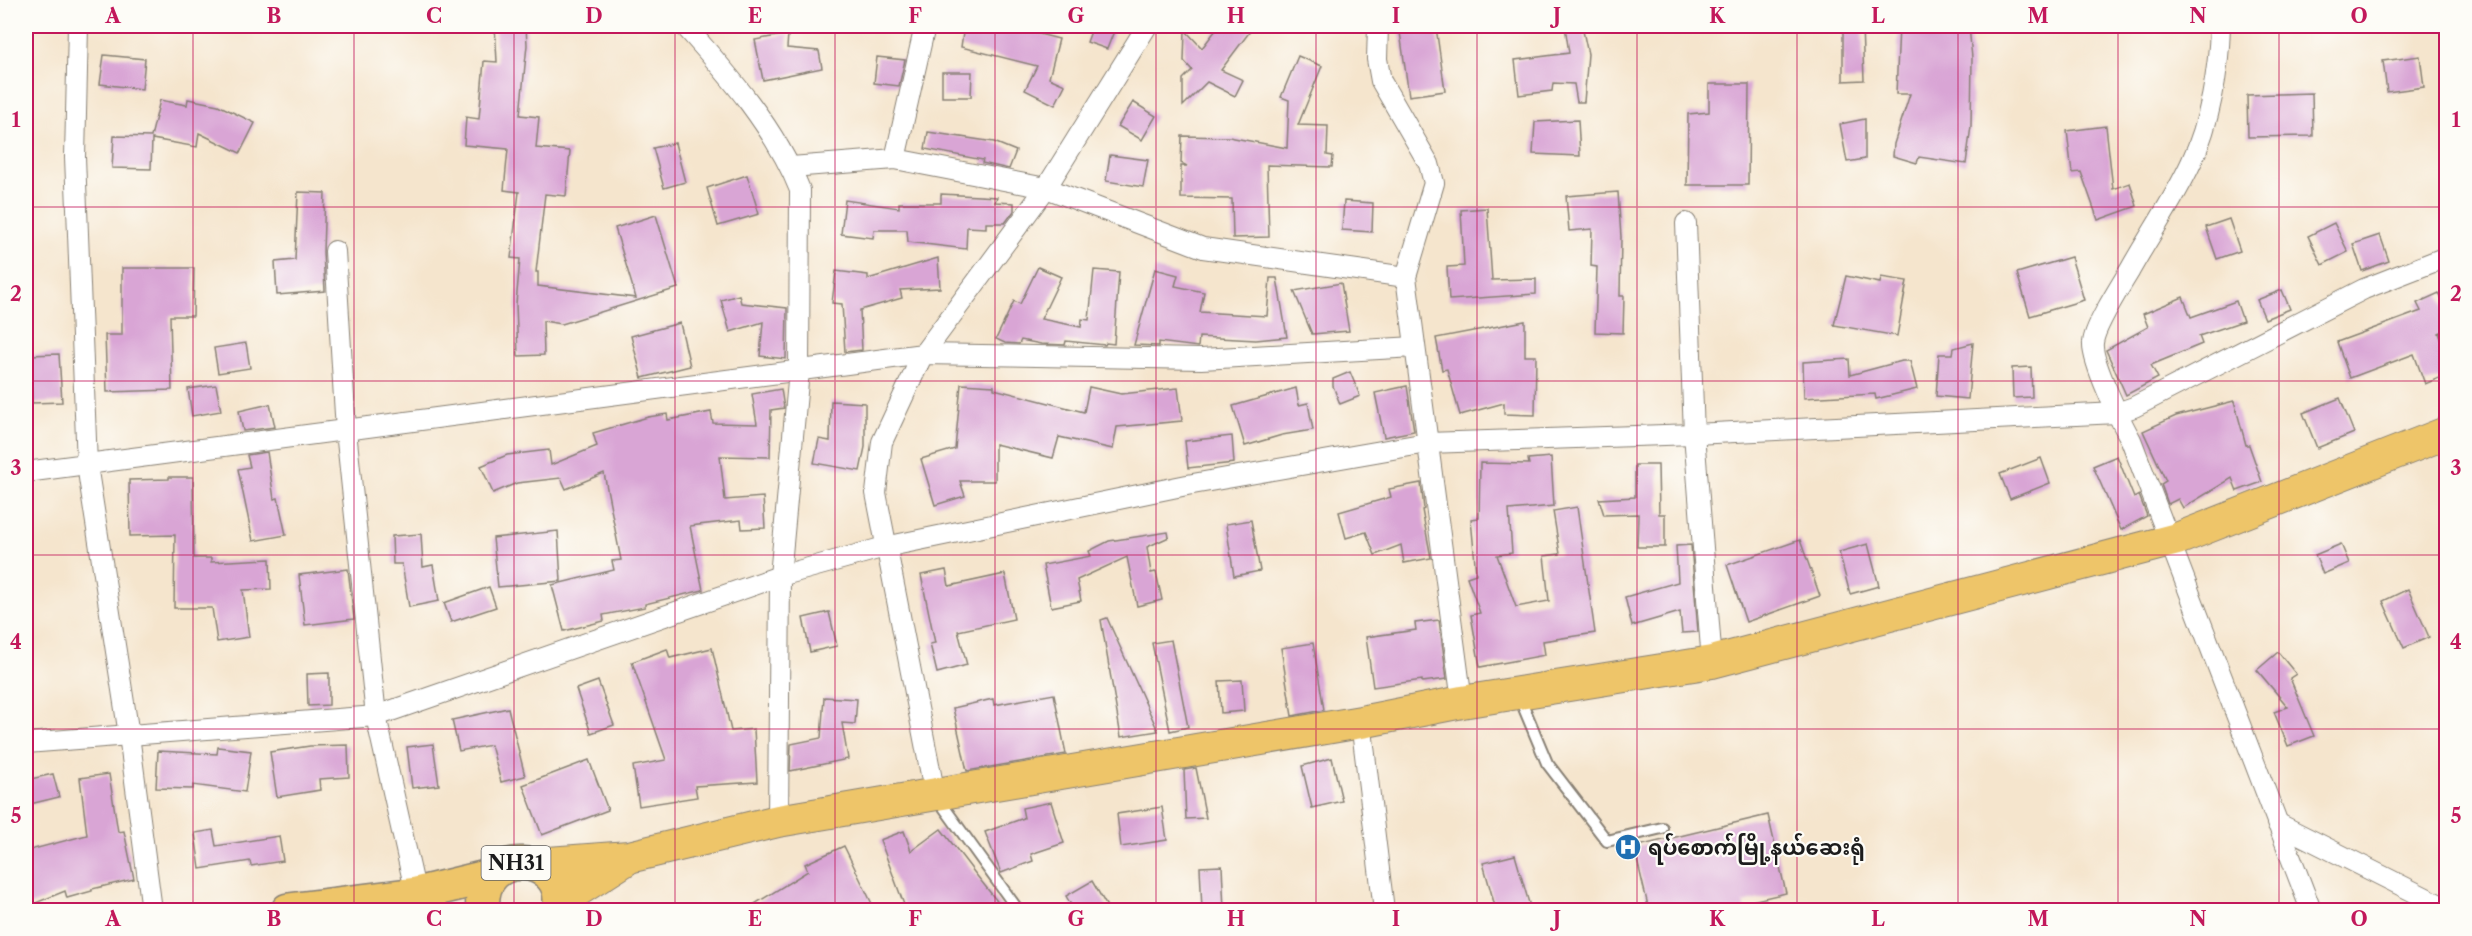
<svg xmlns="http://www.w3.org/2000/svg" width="2472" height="936" font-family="'Libre Caslon Text','Noto Sans Myanmar',serif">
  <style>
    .building { fill: #d9a5d5 }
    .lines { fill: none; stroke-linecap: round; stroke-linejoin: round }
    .lane-casing { stroke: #888074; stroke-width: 14 }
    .street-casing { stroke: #888074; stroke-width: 22 }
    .primary-casing { stroke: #888074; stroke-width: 34 }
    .highway-casing { stroke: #888074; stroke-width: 36 }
    .lane { stroke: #fff; stroke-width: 10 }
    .street { stroke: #fff; stroke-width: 20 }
    .primary { stroke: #eec569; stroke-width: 32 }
    .highway { stroke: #eec569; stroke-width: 33 }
    .grid { fill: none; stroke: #c2185b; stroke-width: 1.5; stroke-opacity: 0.55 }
    .labels { text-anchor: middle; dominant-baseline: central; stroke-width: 4.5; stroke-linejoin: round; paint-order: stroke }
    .shield { fill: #fdfcf7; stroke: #605f5e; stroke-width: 1.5 }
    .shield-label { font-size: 20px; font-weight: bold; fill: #1c1c1c }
    .poi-label { font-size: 21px; font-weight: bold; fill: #1c1c1c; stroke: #fdfcf7; text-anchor: start }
    .neatline { fill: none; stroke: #c2185b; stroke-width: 2 }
    .grid-label { font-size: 20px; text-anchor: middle; font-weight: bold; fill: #c2185b }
  </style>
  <rect width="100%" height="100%" fill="#fdfcf7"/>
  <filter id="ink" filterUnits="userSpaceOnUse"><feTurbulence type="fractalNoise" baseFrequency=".0167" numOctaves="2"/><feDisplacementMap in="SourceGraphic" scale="12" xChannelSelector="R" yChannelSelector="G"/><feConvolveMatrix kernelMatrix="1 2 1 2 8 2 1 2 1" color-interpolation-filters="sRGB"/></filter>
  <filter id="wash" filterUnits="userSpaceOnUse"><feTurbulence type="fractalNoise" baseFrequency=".008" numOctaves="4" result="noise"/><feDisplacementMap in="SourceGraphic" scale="24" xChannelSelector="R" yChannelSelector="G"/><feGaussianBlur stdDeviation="1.35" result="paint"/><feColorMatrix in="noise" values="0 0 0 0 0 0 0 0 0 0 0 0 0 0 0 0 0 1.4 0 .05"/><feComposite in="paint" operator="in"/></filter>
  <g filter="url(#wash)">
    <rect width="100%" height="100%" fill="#f5e5cd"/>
    <g id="blocks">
      <g class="building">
        <polygon points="495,26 526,26 527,45 520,115 539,117 536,148 570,151 566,196 545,194 536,272 538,272 538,286 636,298 615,228 656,215 678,288 562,324 543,321 544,355 518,356 516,304 520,259 511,258 519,192 504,190 508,149 464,145 466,117 479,119 484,61 497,62"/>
        <polygon points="964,26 1015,33 1016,28 1059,39 1049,78 1065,85 1055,105 1025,90 1037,66 961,47"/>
        <polygon points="1093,26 1116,26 1107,49 1087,42"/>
        <polygon points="1219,26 1254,26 1221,70 1243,80 1235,96 1207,82 1183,106 1183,79 1192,70 1184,61 1185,30 1202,48"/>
        <polygon points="1565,26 1582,26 1588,54 1584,102 1577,102 1574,84 1553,83 1552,91 1519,95 1515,60 1569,53"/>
        <polygon points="1843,26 1862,26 1864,80 1843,81"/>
        <polygon points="1899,26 1969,26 1972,58 1971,126 1966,164 1919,157 1917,163 1893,156 1894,144 1910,94 1896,94"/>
        <polygon points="1436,27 1445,91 1409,96 1400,32"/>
        <polygon points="788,34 787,48 819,51 822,68 763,80 755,40"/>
        <polygon points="104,55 145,59 142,89 100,84"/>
        <polygon points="1298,56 1322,66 1298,125 1328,126 1327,155 1333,156 1332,167 1267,165 1269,237 1233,238 1232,199 1181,198 1181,166 1187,166 1181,163 1182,136 1229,137 1287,148 1289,100 1281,97"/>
        <polygon points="2420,56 2424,87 2387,92 2383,61"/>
        <polygon points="877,57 905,60 899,86 874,83"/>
        <polygon points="942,72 972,72 971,97 942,97"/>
        <polygon points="1709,84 1749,84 1748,185 1687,185 1688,114 1709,112"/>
        <polygon points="2312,93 2313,136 2248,137 2247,95"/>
        <polygon points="188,99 218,105 255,123 240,153 199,133 197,147 152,139 151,169 112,168 114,136 151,137 160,100 187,105"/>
        <polygon points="1133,102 1156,116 1142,140 1118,126"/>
        <polygon points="1865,119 1865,159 1847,162 1840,124"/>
        <polygon points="1578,120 1580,156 1533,154 1535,122"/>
        <polygon points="2106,126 2113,189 2130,183 2137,206 2098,220 2081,172 2072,173 2067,131"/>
        <polygon points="928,132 994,142 1016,151 1009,169 982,163 983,160 925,149"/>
        <polygon points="675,143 685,182 664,188 653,148"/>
        <polygon points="1110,155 1148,160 1143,187 1106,181"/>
        <polygon points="747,175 759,214 718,226 707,188"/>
        <polygon points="298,192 325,193 323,252 325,291 277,295 275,262 295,260"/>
        <polygon points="1618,192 1621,237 1620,296 1624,296 1623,333 1595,332 1597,267 1591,266 1592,229 1569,231 1566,196"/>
        <polygon points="941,194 997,197 995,202 1014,203 1014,211 1005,223 986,223 986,228 967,227 966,249 908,242 907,230 874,230 873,238 841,234 845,200 899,208 899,203 941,203"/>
        <polygon points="1344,201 1373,203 1372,232 1342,230"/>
        <polygon points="1487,208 1492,280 1536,279 1536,294 1449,300 1447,267 1464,266 1461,210"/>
        <polygon points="2229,219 2240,251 2217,259 2206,227"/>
        <polygon points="2334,223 2348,252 2322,265 2308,236"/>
        <polygon points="2380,235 2389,261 2362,271 2353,244"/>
        <polygon points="2071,257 2084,300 2030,316 2017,273"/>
        <polygon points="938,258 940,288 900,290 902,298 860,310 862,350 845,352 842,304 832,303 836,271 868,275 868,279"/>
        <polygon points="1038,267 1061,277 1041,319 1081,327 1082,319 1089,320 1094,270 1119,272 1114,344 1106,343 1105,345 1066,341 1065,345 1041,344 1021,340 1019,344 1005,343 996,339 1014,301 1020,304"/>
        <polygon points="122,268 194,268 193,316 170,316 172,390 107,392 105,335 122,335"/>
        <polygon points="1155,269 1178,275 1175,286 1204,292 1200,312 1267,316 1270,278 1277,278 1287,337 1256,340 1199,337 1198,347 1159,342 1159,346 1134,345"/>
        <polygon points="1846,276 1880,283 1881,277 1907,281 1897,336 1834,325"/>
        <polygon points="1341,283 1349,331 1312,334 1294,291"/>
        <polygon points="2282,290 2290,309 2265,319 2257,300"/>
        <polygon points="2439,293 2446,310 2446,330 2439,333 2446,352 2446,375 2425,384 2414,354 2350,378 2337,342 2421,311 2417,303"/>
        <polygon points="739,295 741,303 787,308 786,359 760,356 763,322 730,332 721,300"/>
        <polygon points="2183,297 2191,317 2236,301 2243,321 2199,336 2202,344 2151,365 2158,378 2126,395 2106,350 2148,327 2143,314"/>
        <polygon points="1525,321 1525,356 1536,356 1535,415 1504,414 1504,403 1460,415 1447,369 1442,370 1436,338"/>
        <polygon points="680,323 690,366 642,378 631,336"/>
        <polygon points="246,343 250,368 218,373 214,348"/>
        <polygon points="1973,343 1968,399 1936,396 1939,354 1953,354 1954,348"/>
        <polygon points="59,354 62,402 32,403 30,355"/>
        <polygon points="1849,359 1850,375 1902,361 1910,361 1917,389 1876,399 1875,394 1804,398 1803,362"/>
        <polygon points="2031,367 2032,397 2013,398 2012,368"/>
        <polygon points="1350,372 1360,396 1340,404 1333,386 1333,379"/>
        <polygon points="961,384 994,386 994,389 1084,412 1089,387 1121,394 1178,388 1182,421 1117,427 1113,449 1059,437 1053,458 995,444 995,481 960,481 965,496 935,505 921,459 955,449"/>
        <polygon points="216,385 221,411 192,416 188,389"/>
        <polygon points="1407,386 1414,431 1384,437 1375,393"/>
        <polygon points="1296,388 1299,405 1308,403 1313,430 1282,435 1245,446 1233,406"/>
        <polygon points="781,389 784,408 771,410 770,457 720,456 725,500 763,497 765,528 742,529 741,520 690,526 703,590 645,604 645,607 603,615 604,621 564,631 552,585 614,570 612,561 621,560 604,473 566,489 561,478 517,483 493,493 481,466 507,455 549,450 551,465 597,446 593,433 648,417 667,414 668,420 711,412 713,423 757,424 752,394"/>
        <polygon points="2340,398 2354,433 2317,448 2303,413"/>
        <polygon points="831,401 865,403 865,447 860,471 814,463 819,439 830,441"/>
        <polygon points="2234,401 2246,445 2249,445 2262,482 2237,491 2232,478 2183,508 2178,499 2168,504 2161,484 2166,481 2143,431 2176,416"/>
        <polygon points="270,404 275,427 243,431 239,411"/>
        <polygon points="1232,436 1234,463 1188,468 1185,441"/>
        <polygon points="267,452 274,499 278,498 286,535 253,541 238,469 250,467 247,455"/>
        <polygon points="2117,456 2134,498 2139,495 2147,516 2121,530 2093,466"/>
        <polygon points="1551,457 1554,506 1509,510 1512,553 1497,555 1516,607 1549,601 1544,556 1560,554 1553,511 1577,507 1595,633 1543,641 1545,655 1480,667 1471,615 1480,613 1467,577 1476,574 1471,519 1479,518 1480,463 1529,464 1528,459"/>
        <polygon points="2041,458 2050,483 2010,499 2000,474"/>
        <polygon points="1635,465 1658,465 1659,514 1665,514 1665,547 1637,547 1638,514 1604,515 1599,499 1635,497"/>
        <polygon points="169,477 193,477 194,558 211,558 211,562 270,559 271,589 243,590 249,637 217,642 212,608 174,608 175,535 130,536 129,480 169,479"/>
        <polygon points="1421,483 1424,509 1422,510 1431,558 1404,563 1401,545 1375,555 1366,532 1346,538 1339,512 1391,497 1389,489"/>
        <polygon points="1251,520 1260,571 1234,576 1226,524"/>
        <polygon points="558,531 561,581 498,587 493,538"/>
        <polygon points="1168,532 1169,537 1147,547 1151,573 1156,572 1162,600 1137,606 1127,557 1077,580 1081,601 1051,607 1043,565 1091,556 1089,551 1109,541"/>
        <polygon points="421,534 423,567 433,565 439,601 409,607 402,564 393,564 392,536"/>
        <polygon points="1800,540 1820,596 1746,622 1727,565"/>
        <polygon points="1868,544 1879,586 1850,594 1839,552"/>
        <polygon points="2341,544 2349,563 2323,574 2315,555"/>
        <polygon points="1691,545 1698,632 1682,633 1680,612 1632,626 1625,597 1678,582 1676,546"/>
        <polygon points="348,569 354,619 305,625 299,575"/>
        <polygon points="946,570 949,586 1005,574 1014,619 958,631 967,665 937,673 930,644 935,643 921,575"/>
        <polygon points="489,587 496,607 451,622 444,603"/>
        <polygon points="2408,589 2429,637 2404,648 2383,601"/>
        <polygon points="829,612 837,646 810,652 803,618"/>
        <polygon points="1107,618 1158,731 1121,737 1101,620"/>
        <polygon points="1439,620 1447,679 1422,682 1422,680 1373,687 1366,637 1416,630 1415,623"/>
        <polygon points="1171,640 1188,727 1170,731 1152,643"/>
        <polygon points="1313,643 1324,710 1292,716 1281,648"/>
        <polygon points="712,648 731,731 754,729 757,782 695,786 697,797 639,806 633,766 666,760 632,662 667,649 670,658"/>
        <polygon points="2278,652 2296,674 2290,678 2314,736 2288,746 2274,712 2288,707 2257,670"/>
        <polygon points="329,673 329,705 308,706 307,674"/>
        <polygon points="1242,680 1244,711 1221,713 1219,681"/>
        <polygon points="598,681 614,725 591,733 576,689"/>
        <polygon points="1054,694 1066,754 967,771 953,708 993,699 994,705"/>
        <polygon points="824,697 857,699 855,724 842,723 848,759 790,771 791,744 821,738"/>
        <polygon points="508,708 525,776 501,782 491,745 459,751 452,720"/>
        <polygon points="433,744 439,785 412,788 407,747"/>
        <polygon points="348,745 349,777 319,779 320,790 277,797 270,752 310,746"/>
        <polygon points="218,747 251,751 245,792 193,785 193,789 156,788 158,751 217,754"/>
        <polygon points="1332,758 1342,801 1312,808 1302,766"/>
        <polygon points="589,760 608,810 542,835 523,785"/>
        <polygon points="1196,768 1206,818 1186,819 1184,770"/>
        <polygon points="53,774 59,797 26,805 26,780"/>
        <polygon points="109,774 118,832 124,831 134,879 92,889 92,891 67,898 65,891 26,907 26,851 87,835 80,778"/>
        <polygon points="1051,802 1064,843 1031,854 1033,861 1001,873 985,832 1024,818 1022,808"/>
        <polygon points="1162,807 1167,840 1121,847 1117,814"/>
        <polygon points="1768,815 1786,893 1743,903 1745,910 1649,910 1634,847"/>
        <polygon points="941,829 974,872 1004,910 906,910 880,840 904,831 911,851"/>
        <polygon points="213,830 216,846 279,836 283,861 251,866 250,861 200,869 195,833"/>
        <polygon points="844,846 875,910 745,910 808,871 805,864"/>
        <polygon points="1515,855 1531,910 1496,910 1483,863"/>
        <polygon points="1222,866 1224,910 1202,910 1200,867"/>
        <polygon points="1092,881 1109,910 1074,910 1066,896"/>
      </g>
    </g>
  </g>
  <g filter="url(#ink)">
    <use href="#blocks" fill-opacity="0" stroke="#888074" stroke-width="1.5"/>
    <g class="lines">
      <defs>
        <g id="lane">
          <polyline points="1519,696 1547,763 1607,841 1662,828"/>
          <polyline points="938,799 1018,910"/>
        </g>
        <g id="street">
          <polyline points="78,26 75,157 87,465 129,735 152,910"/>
          <path d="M685,26C728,74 776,129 800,190L799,371L780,576L778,821"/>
          <polyline points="1378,26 1377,59 1381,81 1429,164 1434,183 1406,277 1462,702"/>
          <path d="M2220,26C2219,69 2210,123 2191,163C2174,200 2150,234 2130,270C2121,285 2094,327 2093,343C2091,361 2121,422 2131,440L2311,910"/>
          <polyline points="895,159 925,26"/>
          <polyline points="791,167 895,159 1046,188 1203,248 1406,277"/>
          <polyline points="1686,223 1694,434 1712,662"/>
          <polyline points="335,251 346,431 376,716 416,894"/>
          <polyline points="26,472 923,354 1201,359 1415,347"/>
          <polyline points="1361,722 1384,910"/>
          <polyline points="26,743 376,716 780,576 885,547 1187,485 1427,443 1694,434 2117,413 2134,407 2364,289 2446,257"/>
          <polyline points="935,795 876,493 882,442 923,354 1046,188 1147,26"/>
          <polyline points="2277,823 2446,908"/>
        </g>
        <g id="primary">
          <polyline points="535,864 629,857 778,821 1361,722 1462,702 1712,662 2177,539 2446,433"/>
          <polyline points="561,901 625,860"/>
        </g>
        <g id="highway">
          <polyline points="288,910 416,894 490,876"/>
          <path d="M483,910C476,844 571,852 559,910"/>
        </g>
      </defs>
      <use href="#lane" class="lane-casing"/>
      <use href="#street" class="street-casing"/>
      <use href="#primary" class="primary-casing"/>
      <use href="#highway" class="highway-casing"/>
      <use href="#lane" class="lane"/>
      <use href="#street" class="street"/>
      <use href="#primary" class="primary"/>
      <use href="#highway" class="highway"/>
    </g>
  </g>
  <path class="grid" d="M193,26V910M354,26V910M514,26V910M675,26V910M835,26V910M995,26V910M1156,26V910M1316,26V910M1477,26V910M1637,26V910M1797,26V910M1958,26V910M2118,26V910M2279,26V910M26,207H2446M26,381H2446M26,555H2446M26,729H2446"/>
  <defs>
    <symbol id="hospital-disc" viewBox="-11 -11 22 22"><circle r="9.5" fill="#1f6fb2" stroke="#fdfcf7"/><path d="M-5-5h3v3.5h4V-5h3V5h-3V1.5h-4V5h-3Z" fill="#fff"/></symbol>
  </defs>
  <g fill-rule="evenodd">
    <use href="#hospital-disc" x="1613" y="832" width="30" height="30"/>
  </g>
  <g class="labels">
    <rect class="shield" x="481.5" y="846" width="69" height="34" rx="4.5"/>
    <g class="shield-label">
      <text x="516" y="863">NH31</text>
    </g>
    <g class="poi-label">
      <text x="1648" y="847">ရပ်စောက်မြို့နယ်ဆေးရုံ</text>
    </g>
  </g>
  <rect width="2472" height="936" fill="none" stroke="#fdfcf7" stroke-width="66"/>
  <rect x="33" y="33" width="2406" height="870" class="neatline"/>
  <g class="grid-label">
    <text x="113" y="23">A</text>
    <text x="274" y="23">B</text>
    <text x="434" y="23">C</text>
    <text x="594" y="23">D</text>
    <text x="755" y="23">E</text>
    <text x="915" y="23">F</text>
    <text x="1076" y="23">G</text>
    <text x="1236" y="23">H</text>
    <text x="1396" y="23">I</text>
    <text x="1557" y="23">J</text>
    <text x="1717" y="23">K</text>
    <text x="1878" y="23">L</text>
    <text x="2038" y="23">M</text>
    <text x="2198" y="23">N</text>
    <text x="2359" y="23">O</text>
    <text x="16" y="127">1</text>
    <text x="2456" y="127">1</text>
    <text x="16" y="301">2</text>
    <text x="2456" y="301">2</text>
    <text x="16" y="475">3</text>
    <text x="2456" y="475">3</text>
    <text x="16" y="649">4</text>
    <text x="2456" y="649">4</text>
    <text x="16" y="823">5</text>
    <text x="2456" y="823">5</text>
    <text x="113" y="926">A</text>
    <text x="274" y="926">B</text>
    <text x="434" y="926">C</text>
    <text x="594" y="926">D</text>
    <text x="755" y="926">E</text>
    <text x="915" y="926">F</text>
    <text x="1076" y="926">G</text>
    <text x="1236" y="926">H</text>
    <text x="1396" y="926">I</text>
    <text x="1557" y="926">J</text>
    <text x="1717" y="926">K</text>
    <text x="1878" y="926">L</text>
    <text x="2038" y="926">M</text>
    <text x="2198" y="926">N</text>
    <text x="2359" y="926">O</text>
  </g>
</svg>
